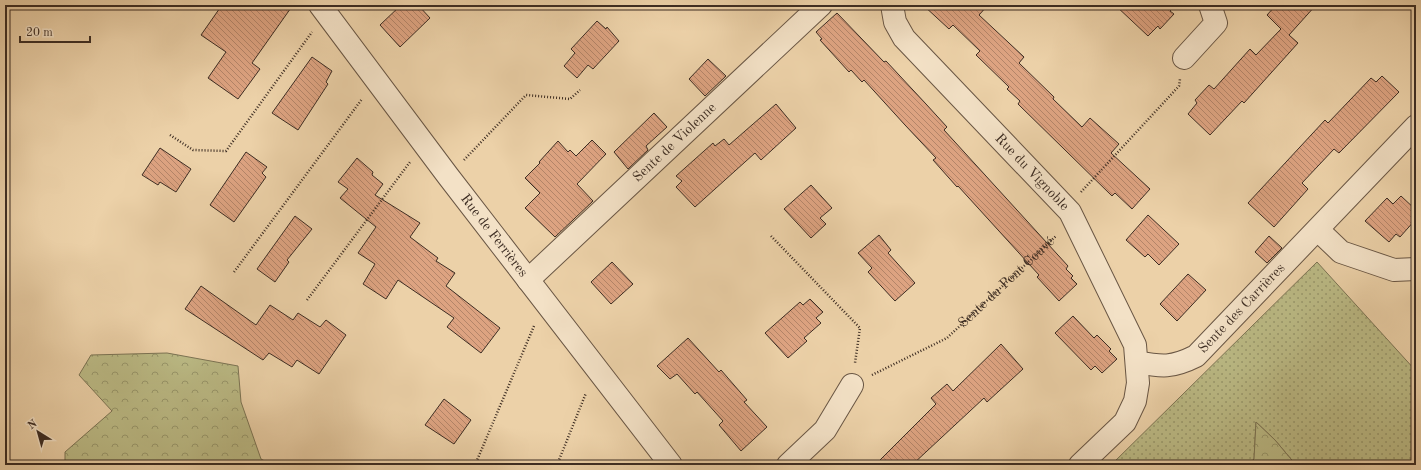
<svg xmlns="http://www.w3.org/2000/svg" width="1421" height="470" font-family="'Old Standard TT',serif">
  <style>
    .grass { fill: url(#grass-dots); stroke: #7c7454 }
    .forest { fill: url(#forest-crowns); stroke: #7c7454 }
    .building { fill: url(#building-back-hatch); stroke: #3d2d23 }
    .lines { fill: none; stroke-linecap: round; stroke-linejoin: round }
    .minor-casing { stroke: #695644; stroke-width: 24 }
    .tertiary-casing { stroke: #695644; stroke-width: 24 }
    .path { stroke: #3d2d23; stroke-width: 2.5; stroke-dasharray: 1 2; stroke-linecap: butt }
    .minor { stroke: #f3e1c6; stroke-width: 22 }
    .tertiary { stroke: #f3e1c6; stroke-width: 22 }
    .labels { text-anchor: middle; dominant-baseline: central; stroke-width: 3.5; stroke-linejoin: round; paint-order: stroke }
    .street-label { font-size: 14px; fill: #3d2d23; stroke: #f3e1c6 }
  </style>
  <defs>
    <pattern id="grass-dots" width="8" height="8" patternUnits="userSpaceOnUse"><rect width="8" height="8" fill="#bbba85"/><path d="M2 2h.1M6 6h.1" fill="none" stroke="#99986c" stroke-width="1.8" stroke-linecap="round"/></pattern>
    <pattern id="forest-crowns" width="20" height="18" patternUnits="userSpaceOnUse"><rect width="20" height="18" fill="#bbba85"/><path d="M2 6a3 3 0 1 1 6 0M12 15a3 3 0 1 1 6 0" fill="none" stroke="#99986c"/></pattern>
    <pattern id="building-back-hatch" width="6" height="6" patternUnits="userSpaceOnUse"><rect width="6" height="6" fill="#dda381"/><path d="M-1 5l2 2M0 0l6 6M5-1l2 2" fill="none" stroke="#b48569"/></pattern>
  </defs>
  <rect width="100%" height="100%" fill="#ecd1a8"/>
  <filter id="stains"><feTurbulence type="fractalNoise" baseFrequency=".005" numOctaves="4"/><feColorMatrix values="0 0 0 0 .2 0 0 0 0 .09 0 0 0 0 .02 0 0 0 .5 -.17"/></filter>
  <radialGradient id="worn" r=".72"><stop offset=".6" stop-color="#630" stop-opacity="0"/><stop offset="1" stop-color="#630" stop-opacity=".3"/></radialGradient>
  <path class="grass" d="M1317,262l99,109v94h-120l-21,-25 -19,-18 -2,38 -7,5h-136z"/>
  <path class="forest" d="M167,353l71,13 3,36 20,57 11,6h-207v-13l47,-41 -33,-36 12,-20z
    M1256,422l19,18 21,25h-49l7,-6z"/>
  <path class="building" d="M222,5h71l-41,58 8,6 -22,30 -30,-21 18,-26 -25,-17z
    M401,5h17l12,13 -30,29 -20,-22z
    M923,5h65l-9,10 45,42 -5,6 35,34 -1,2 29,28 8,-9 29,26 -8,9 39,36 -18,20 -17,-16 -3,3 -94,-92 2,-3 -13,-12 2,-2 -33,-32 4,-4 -27,-26 -4,4z
    M1115,5h61l-6,6 4,3 -14,15 -2,-3 -10,10z
    M1276,5h40l-27,30 9,8 -54,60 -2,-2 -32,34 -22,-21 9,-11 -2,-3 14,-15 5,4 36,-40 6,6 25,-26 -14,-14z
    M837,13l47,49 2,-1 40,43 21,23 -3,3 124,136 -2,3 7,7 -2,2 6,6 -18,17 -22,-24 2,-2 -81,-89 -1,1 -24,-27 3,-2 -31,-33 -41,-45 -2,2 -11,-12 -2,2 -29,-32 2,-1 -6,-7z
    M597,21l9,8 1,-2 12,14 -26,28 -5,-4 -11,13 -13,-12 11,-13 -4,-4z
    M312,57l20,14 -6,11 2,2 -30,46 -26,-17z
    M708,59l18,17 -21,20 -16,-17z
    M1382,76l17,16 -60,61 -5,-4 -32,34 6,6 -34,38 -26,-24 77,-83 3,3 43,-45 5,4z
    M776,104l20,24 -35,32 -6,-7 -60,54 -19,-20 6,-6 -6,-5 37,-33 2,3 9,-7 5,6z
    M654,113l13,14 -21,19 2,4 -20,19 -14,-17z
    M592,140l14,14 -29,30 16,17 -38,36 -30,-29 15,-15 -15,-15 15,-15 -1,-1 19,-21 10,11 2,-2 6,6z
    M160,148l31,21 -15,23 -16,-10 -2,3 -16,-10z
    M246,152l21,15 -5,6 4,4 -32,45 -24,-17z
    M357,158l16,14 -1,3 11,9 -8,11 45,28 -10,14 28,21 -2,3 19,12 -9,13 54,42 -19,25 -34,-26 7,-9 -56,-38 -12,19 -23,-15 12,-20 -17,-11 18,-26 -36,-29 8,-9 -10,-7z
    M811,185l21,23 -12,10 6,6 -15,14 -27,-29z
    M1401,196l15,14v9l-16,18 -4,-3 -7,8 -24,-21 22,-23 6,6z
    M1148,215l31,29 -20,21 -11,-11 -3,3 -19,-17z
    M295,216l17,13 -25,31 2,2 -14,20 -18,-13z
    M879,235l12,15 -3,3 27,30 -20,18 -27,-29 4,-4 -14,-15z
    M1269,236l13,12 -15,15 -12,-11z
    M612,262l21,22 -22,20 -20,-22z
    M1188,274l18,16 -29,31 -17,-17z
    M201,286l55,39 14,-20 23,15 5,-7 22,14 6,-7 20,15 -27,39 -22,-14 -5,7 -23,-14 -6,7 -78,-51z
    M810,299l13,13 -7,6 5,5 -17,15 3,3 -19,17 -23,-25 35,-31 3,3z
    M1073,316l21,22 3,-3 14,14 -2,2 8,8 -15,14 -7,-7 -4,4 -36,-37z
    M688,338l31,34 2,-2 26,30 -3,2 23,25 -26,24 -22,-26 4,-4 -26,-29 -2,2 -18,-20 -7,5 -13,-13z
    M1001,344l22,25 -36,33 -3,-4 -72,67h-37l61,-61 -5,-6 16,-14 6,7z
    M444,399l27,21 -17,24 -29,-19z"/>
  <g class="lines">
    <g class="minor-casing">
      <g id="minor">
        <path id="s2" d="M892,5l3,17 9,16 166,174 65,133 3,38 -3,18 -10,21 -45,43"/>
        <path d="M1184,58l32,-35 -6,-18"/>
        <path d="M1318,230l23,22 53,18 22,-1"/>
        <path id="s3" d="M528,280l293,-275"/>
        <path id="s4" d="M1137,362c25,5 35,6 59,-6l220,-230"/>
        <path d="M788,465l37,-35 27,-45"/>
      </g>
    </g>
    <g class="tertiary-casing">
      <g id="tertiary">
        <path id="s5" d="M320,5l128,171 223,289"/>
      </g>
    </g>
    <g class="path">
      <path d="M170,135l23,15 33,1 86,-119"/>
      <path d="M464,160l62,-65 44,4 10,-9"/>
      <path d="M1081,192l98,-106 1,-7"/>
      <path d="M771,236l89,92 -5,35"/>
      <path d="M234,272l128,-173"/>
      <path d="M307,300l103,-138"/>
      <path id="s1" d="M872,375l75,-37 109,-102"/>
      <path d="M475,465l59,-139"/>
      <path d="M557,465l29,-72"/>
    </g>
    <use href="#minor" class="minor"/>
    <use href="#tertiary" class="tertiary"/>
  </g>
  <g class="labels">
    <g class="street-label">
      <text stroke="none"><textPath href="#s3" startOffset="201">Sente de Violenne</textPath></text>
      <text stroke="none"><textPath href="#s2" startOffset="221">Rue du Vignoble</textPath></text>
      <text stroke="none"><textPath href="#s5" startOffset="289">Rue de Ferrières</textPath></text>
      <text stroke="none"><textPath href="#s1" startOffset="165">Sente du Pont Couvé</textPath></text>
      <text stroke="none"><textPath href="#s4" startOffset="127">Sente des Carrières</textPath></text>
    </g>
  </g>
  <rect width="1421" height="470" fill="none" stroke="#ecd1a8" stroke-width="20"/>
  <rect x="6" y="6" width="1409" height="458" fill="none" stroke="#3d2d23" stroke-width="2"/>
  <rect x="10" y="10" width="1401" height="450" fill="none" stroke="#3d2d23"/>
  <g transform="translate(38 432) rotate(323)" stroke="#f3e1c6" stroke-width="3" paint-order="stroke">
  <path d="M0-3L7 15L0 10L-7 15Z" fill="#3d2d23"/>
  <text y="-6" font-size="11" font-weight="bold" text-anchor="middle" fill="#3d2d23">N</text>
  </g>
  <path d="M20 36v6h70v-6" fill="none" stroke="#3d2d23" stroke-width="2"/>
  <text x="26" y="36" font-size="12" fill="#3d2d23" stroke="#f3e1c6" stroke-width="3" paint-order="stroke">20 m</text>
  <rect width="100%" height="100%" filter="url(#stains)"/>
  <rect width="100%" height="100%" fill="url(#worn)"/>
</svg>
